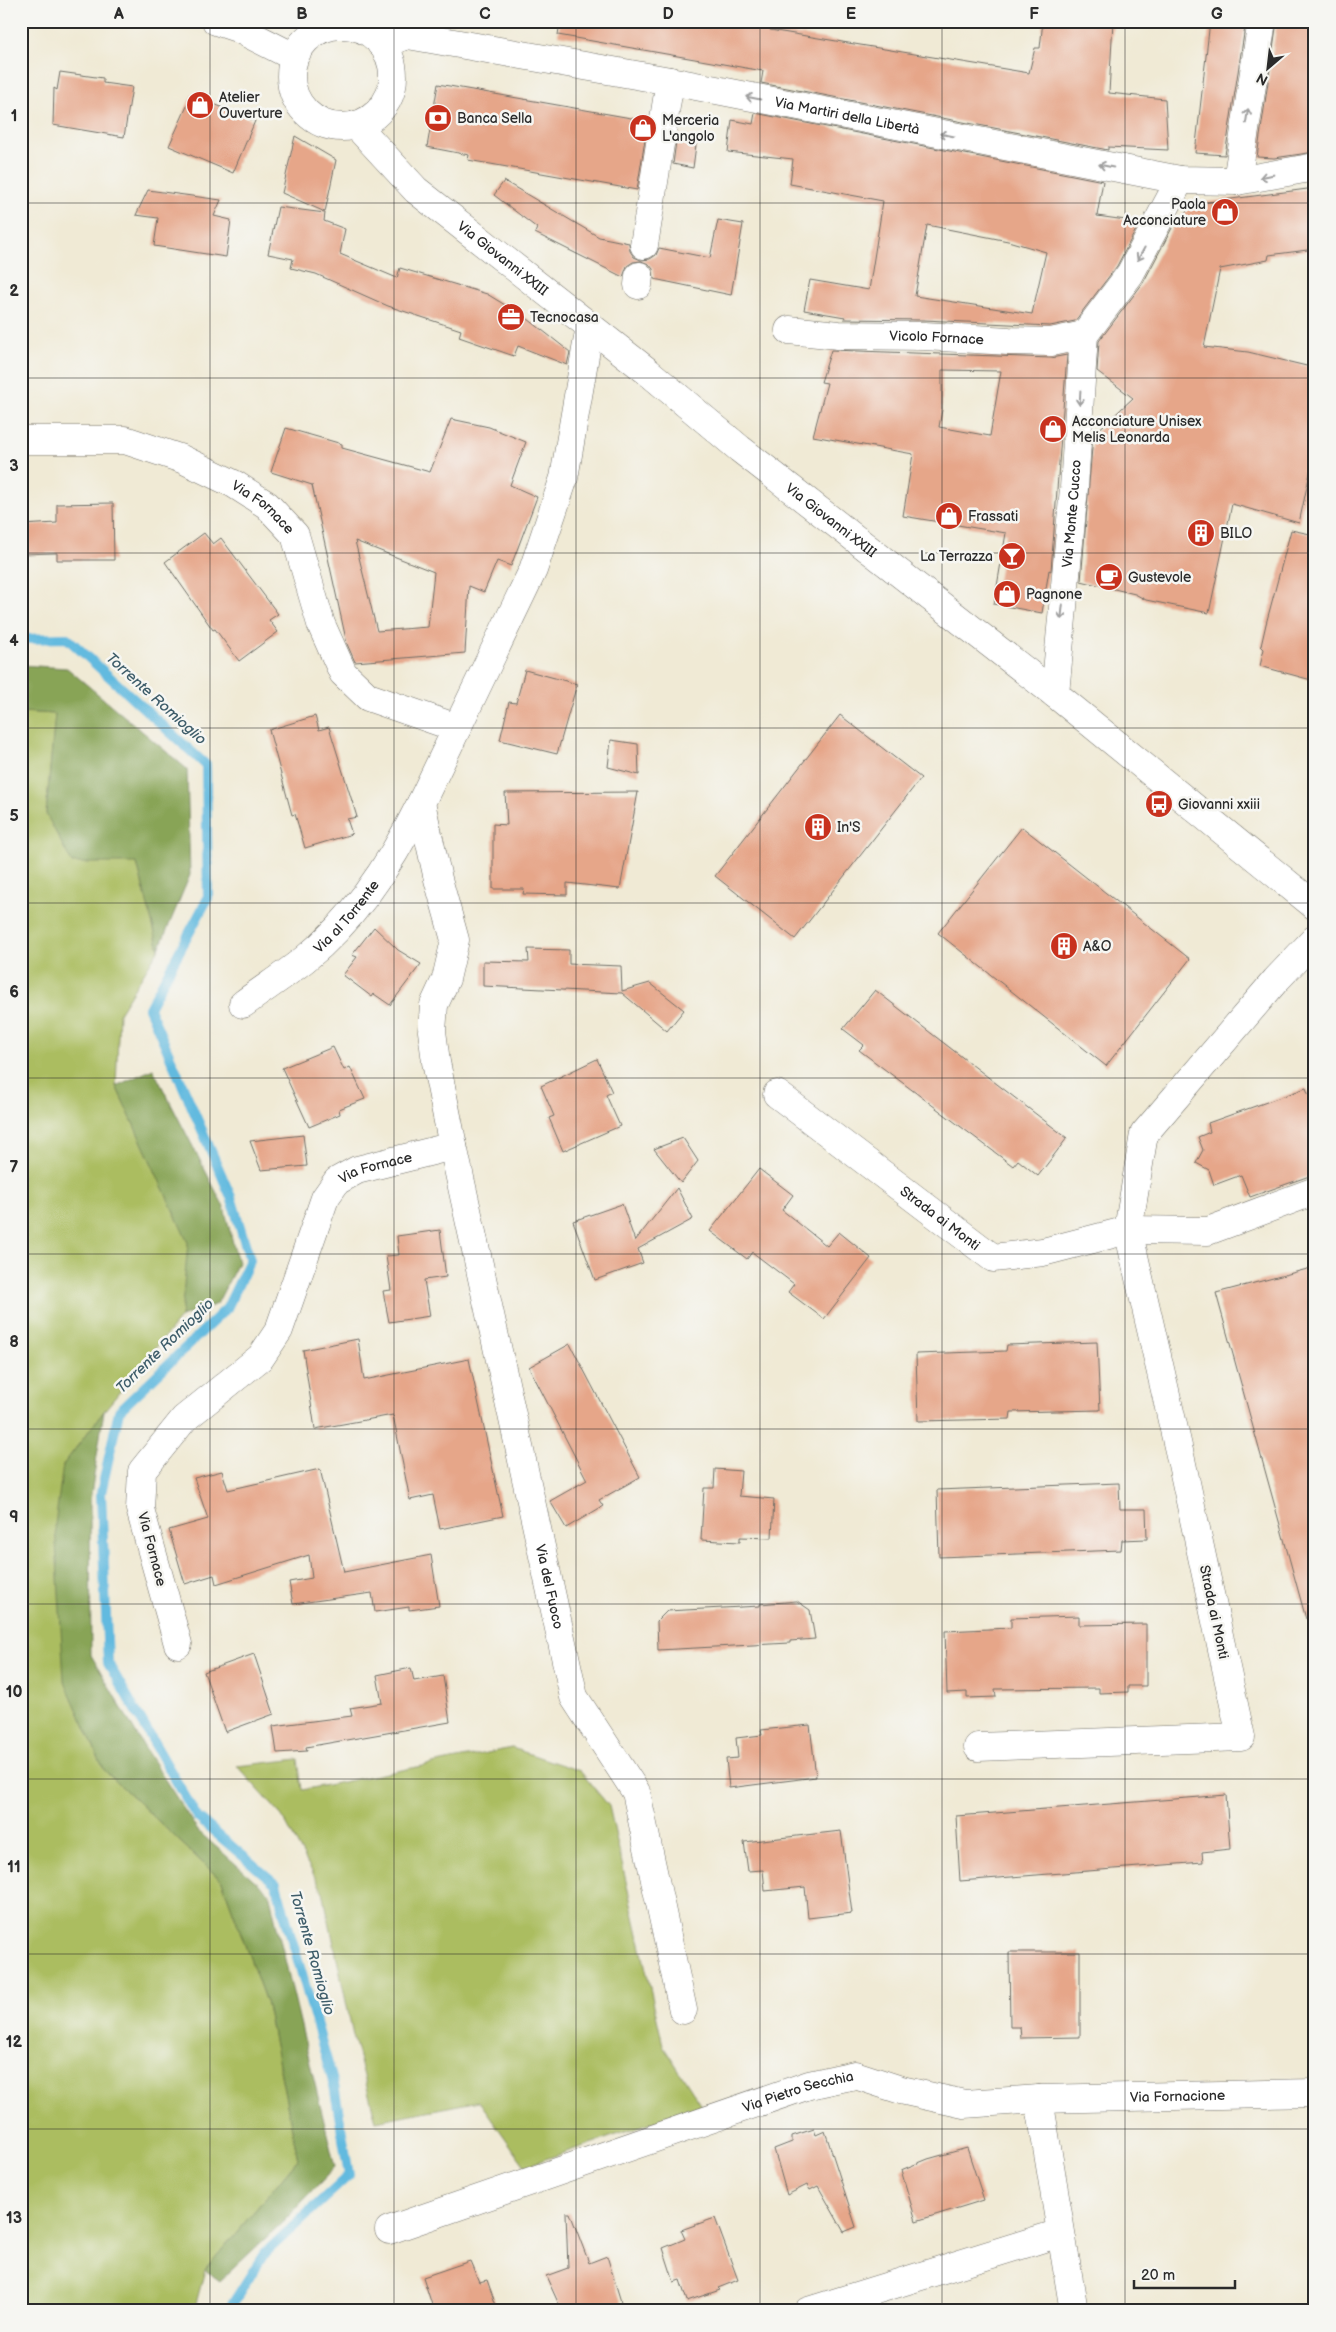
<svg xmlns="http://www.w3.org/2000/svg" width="1336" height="2332" font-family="'Balsamiq Sans',sans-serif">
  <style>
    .green { fill: #abbd61; stroke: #6b7446 }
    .forest { fill: #88a457; stroke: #5a6841 }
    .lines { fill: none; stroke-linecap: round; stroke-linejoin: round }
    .stream { stroke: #62badf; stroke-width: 10 }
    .building { fill: #e6a689; fill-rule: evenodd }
    .pedestrian-casing { stroke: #706e66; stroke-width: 29 }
    .minor-casing { stroke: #706e66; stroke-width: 29 }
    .secondary-casing { stroke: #706e66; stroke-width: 29 }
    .pedestrian { stroke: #fff; stroke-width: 28 }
    .minor { stroke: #fff; stroke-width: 28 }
    .secondary { stroke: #fff; stroke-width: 28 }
    .oneway { stroke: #a0a0a0 }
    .grid { fill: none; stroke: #2b2b2b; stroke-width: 1; stroke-opacity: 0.55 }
    .labels { text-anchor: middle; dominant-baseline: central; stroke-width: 5; stroke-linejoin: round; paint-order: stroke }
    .poi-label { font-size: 14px; fill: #2b2b2b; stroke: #f6f6f2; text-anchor: start }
    .street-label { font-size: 14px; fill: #2b2b2b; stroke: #f6f6f2 }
    .water-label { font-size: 15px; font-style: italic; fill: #3e5d6a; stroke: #f6f6f2 }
    .neatline { fill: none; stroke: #2b2b2b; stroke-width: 2 }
    .grid-label { font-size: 16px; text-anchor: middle; font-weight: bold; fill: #2b2b2b }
  </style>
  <rect width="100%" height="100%" fill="#f6f6f2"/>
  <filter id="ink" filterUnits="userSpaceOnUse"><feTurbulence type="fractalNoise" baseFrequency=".02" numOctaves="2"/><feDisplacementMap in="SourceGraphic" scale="10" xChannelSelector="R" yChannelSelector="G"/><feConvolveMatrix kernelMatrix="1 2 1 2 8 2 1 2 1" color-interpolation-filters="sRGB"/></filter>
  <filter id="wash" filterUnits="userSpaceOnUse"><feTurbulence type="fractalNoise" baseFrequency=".0096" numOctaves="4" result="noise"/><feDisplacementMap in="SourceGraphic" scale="20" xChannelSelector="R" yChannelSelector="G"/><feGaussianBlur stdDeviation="1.12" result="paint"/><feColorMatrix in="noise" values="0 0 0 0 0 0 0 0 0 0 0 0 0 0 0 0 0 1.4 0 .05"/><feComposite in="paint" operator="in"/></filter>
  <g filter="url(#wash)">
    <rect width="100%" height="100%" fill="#f0ead5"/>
    <path class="green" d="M21,712l34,2 -9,100 91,49 22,86 -40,64 -3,73 73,157 -8,74 -77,94 -41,54 41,305 118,111 45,124 31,154 -93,111 -11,41h-173z
      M512,1748l68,23 29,35 54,239 39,61 -177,60 -46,-65 -103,20 -23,-86 -30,-143 -41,-76 -45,-50 61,-7 4,31z"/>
    <path class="forest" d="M21,665l46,3 120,101 3,106 -31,74 -22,-86h-65l-26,-49 9,-100 -34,-2z
      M153,1069l71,138 14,56 -21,41 -36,13 7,-74 -72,-157z
      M104,1411l-14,90 1,154 53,92 54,84 71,62 66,274 -50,53 -65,61 -15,-11 93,-111 -31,-154 -45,-124 -118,-111 -40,-90 -9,-155 8,-60z"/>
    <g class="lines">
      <path class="stream" d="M21,639l46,-1 139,127 2,133 -59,110 82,189 19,63 -23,48 -108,103 -18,82 7,170 89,154 79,67 58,201 15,90 -85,79 -36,57"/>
    </g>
    <g id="blocks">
      <path class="building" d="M560,21h212l-2,9 259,43 6,-25h5l3,-27h70l-4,72 56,6 3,51 -60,-3v3l-347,-67 2,-12 -205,-36z
        M1210,21h36l-21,134 -30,-2z
        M1277,21h38v131l-41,6 -17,-1z
        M60,72l43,6v5l29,4 -8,50 -71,-12 1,-37 3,2z
        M438,84l210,37 -11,69 -169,-30 1,-5 -42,-8z
        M192,95l63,26 -22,52 -64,-27z
        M755,113l348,68 -6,35 43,6 -23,44 -42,55 -25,5 -126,-6 -80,-1 1,-2 -41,-7 6,-30 59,10 14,-89 -93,-17 3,-25 -65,-7 4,-32 21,4zM927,225l81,16 38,11 -14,62 -117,-18z
        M677,134l20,3 -4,31 -20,-4z
        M295,136l41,24 -11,52 -43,-19z
        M504,181l95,56 30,6 1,8 4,6 7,3 9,-1 6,-4 3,-7 51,10 8,-38 25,4 -12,71 -77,-16 -1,-10 -4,-5 -8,-3 -8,1 -6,4 -4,11 -88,-44 2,-5 -43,-33z
        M1315,188v61l-46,6 -1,5 -48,9 -16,78 44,5 67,16v82l-16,73 -67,-19 -23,109 -63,-13 -11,-6 -54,-13 12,-146 40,-37 -36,-27 2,-30 44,-58 29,-55 21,-24z
        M148,190l73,10 -7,16 17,4 -5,37 -72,-11 4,-28 -22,-3z
        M278,207l47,6 -1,8 21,8 -5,25 57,24 3,-10 87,26 41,25 42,33 -3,13 -49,-19 -4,10 -55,-19 2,-7 -73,-24 -72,-32 -25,-6 2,-9 -25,-5z
        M831,350l220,8 16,-3 -16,216 -2,-1 -7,43 -48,-9 12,-71 -103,-17 10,-62 -100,-18 14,-53 -6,-1zM942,370l59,1 -11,65 -51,-9 3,-17z
        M451,419l38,8 37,15 -16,43 27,12 -26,69 -14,-5 -13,31 -15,-6 -4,67 -110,9 -8,-18 -35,-159 -41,-13 15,-44 56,16v4l88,24zM355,541l79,31 -6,55 -51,4z
        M113,503l1,57h-57v-7l-36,1v-29l36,-2v-19z
        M1291,530l24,5v146l-55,-15 4,-17 -3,-3 5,-22z
        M204,533l9,11 8,-6 57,76 -9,6 9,12 -39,29 -24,-32 -2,1 -48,-68z
        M525,670l52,14 -20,70 -57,-14 9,-38 7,1z
        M840,715l81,63 -126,161 -80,-63z
        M315,716l4,14 10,-3 28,90 -10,2 5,15 -47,14 -10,-34 -3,1 -23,-85z
        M611,740l27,4 1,31 -31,-8z
        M638,792l-18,97 -53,-6v12l-44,-1 1,-5h-31v-65l14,1 -2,-32z
        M1022,827l168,132 -84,107 -168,-133z
        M374,927l24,23 23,14 -31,41 -16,-11 -2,3 -29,-22 14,-18 -5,-2z
        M528,949l41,1v14l52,2 1,25 28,-8 34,27 -17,21 -45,-38 -139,-7v-25l46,1z
        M875,990l192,148 -29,38 -20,-16 -5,6 -154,-116 5,-5 -21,-16z
        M333,1047l11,23 6,-3 15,32 -26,10 1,5 -31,13 -27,-59z
        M597,1059l15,33 -6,3 14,31 -57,25 -14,-33 5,-2 -13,-30z
        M1306,1088l3,8 6,-1v79l-65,23 -9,-22 -27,10 -5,-15 -13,-7 7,-13 -5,-13 12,-5 -2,-9z
        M303,1135l4,31 -46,4 -11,-29z
        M683,1138l15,23 -17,22 -27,-34z
        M759,1169l34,26 -11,15 45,36 12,-14 32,26 -47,61 -36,-27 6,-8 -42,-32 -5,7 -37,-28z
        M677,1188l16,31 -55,30 5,14 -48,17 -22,-59 49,-17 13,37z
        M440,1230l6,47 -22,3 6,36 -41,6 -6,-31 8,-1 -5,-34 13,-1 -2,-19z
        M1315,1267v351l-9,1 -90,-326z
        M358,1339l6,41 105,-21 34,157 -63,13 -7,-34 -23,5 -17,-85 -78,14 -12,-79z
        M1097,1342l3,68 -89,2 -1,7 -92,2 -2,-67 90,-3 1,-6z
        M570,1344l70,133 -41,23 4,6 -37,22 -16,-27 37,-21 -58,-113z
        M320,1469l24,103 87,-17 8,51 -30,4v-3l-34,5 -3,-19 -79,11 -4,-22 23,-4 -3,-23 -93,29 -2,-9 -29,9 -16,-54 39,-11 -14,-41 28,-7 6,19z
        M715,1469l26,2 -2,25 35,3 -2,39 -32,-1v5l-39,-2 3,-52h10z
        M1119,1483l1,26h26l1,30 -25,1 -1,10 -182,7 -2,-67z
        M797,1601l13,9 5,29 -25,2v2l-132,7 -1,-29 10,-10 93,-5v-2z
        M1079,1616v9l67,-1v62h-18v6l-29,1v-5l-104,1 1,8 -29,1v-6l-20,1 -2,-62 66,-3v-10z
        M254,1654l20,60 -49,18 -21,-60z
        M411,1668l3,13 29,-5 7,46 -144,25 1,4 -30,2 -4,-27 79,-10 -2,-8 32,-5 -5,-28z
        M810,1725l6,52 -87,11 -3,-29 12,-1 -2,-20 26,-3 -1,-5z
        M1226,1795l4,54 -28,3 1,10 -243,19 -4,-65z
        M841,1831l11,82 -44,5 -3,-31 -40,4 -2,-21 -15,1 -4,-29z
        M1009,1952h71v85l-59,1 -1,-11h-10z
        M814,2129l2,6 9,-4 31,96 -12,5 -26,-46 -8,4 -3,-5 -20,10 -13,-46 18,-7v-6z
        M967,2148l17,52 -68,21 -15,-51 27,-11z
        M566,2213h4l19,50 18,-7 15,49 -17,6h-43l-16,-35 22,-8z
        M715,2218l23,62 -20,8 2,2 -33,11 -7,-21 -6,2 -11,-34 22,-9 -4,-9z
        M470,2261l9,21 8,-2 11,31h-64l-11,-34z"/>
    </g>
  </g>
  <g filter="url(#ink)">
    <use href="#blocks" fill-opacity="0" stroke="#706e66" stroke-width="1"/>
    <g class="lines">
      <g class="pedestrian-casing">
        <path id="pedestrian" d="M644,245l26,-164
          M638,285l1,-9"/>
      </g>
      <g class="minor-casing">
        <g id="minor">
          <path d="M1237,181l25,-160"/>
          <path id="s1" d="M789,330l49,5 86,1 85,5 42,1 33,-7"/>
          <path id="s2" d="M21,440h104l57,19 52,25 33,21 28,30 26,89 22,49 25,24 89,31"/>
          <path id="s3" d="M1055,694l19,-206 10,-153 46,-61 50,-94"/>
          <path id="s4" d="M243,1004c20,-15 42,-29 62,-45 50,-40 88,-99 116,-156"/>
          <path id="s5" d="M777,1094l216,164 50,-6 85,-22 80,1 107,-40"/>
          <path id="s6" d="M453,1146l121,551 62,95 47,218"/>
          <path id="s7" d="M178,1644l-38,-135 2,-38 42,-52 77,-62 18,-27 46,-132 12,-17 20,-11 96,-24 -17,-84 -4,-31 2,-26 12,-26 9,-39 -17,-61 -17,-76 112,-233 31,-92 26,-152"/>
          <path d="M978,1747l263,-10 -59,-273 -54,-234 16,-96 132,-154 39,-41"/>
          <path d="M1039,2099l35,212"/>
          <path id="s8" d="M389,2230l420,-145 46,-10 46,15 63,14 75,-5 276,-6"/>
          <path d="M808,2311l252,-78"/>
        </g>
      </g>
      <g class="secondary-casing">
        <g id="secondary">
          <path d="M216,21l21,7 57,29"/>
          <circle cx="342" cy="76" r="51"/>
          <path id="s9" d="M381,44l27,-9 262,46 510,99 57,1 78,-14"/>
          <path id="s10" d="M356,125l60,65 231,181 93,78 315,245 260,212"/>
        </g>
      </g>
      <use href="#pedestrian" class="pedestrian"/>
      <use href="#minor" class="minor"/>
      <use href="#secondary" class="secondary"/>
    </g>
    <defs><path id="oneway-shaft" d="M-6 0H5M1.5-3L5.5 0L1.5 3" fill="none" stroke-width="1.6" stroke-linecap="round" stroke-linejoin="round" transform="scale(1.25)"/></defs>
    <g class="oneway">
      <use href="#oneway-shaft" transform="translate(753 98) rotate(-169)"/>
      <use href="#oneway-shaft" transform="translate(1247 116) rotate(-81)"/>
      <use href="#oneway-shaft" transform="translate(947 135) rotate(-169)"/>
      <use href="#oneway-shaft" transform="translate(1106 166) rotate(-169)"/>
      <use href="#oneway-shaft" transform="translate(1267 176) rotate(169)"/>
      <use href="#oneway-shaft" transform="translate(1141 254) rotate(119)"/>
      <use href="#oneway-shaft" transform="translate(1080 398) rotate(93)"/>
      <use href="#oneway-shaft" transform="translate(1062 612) rotate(96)"/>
    </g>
  </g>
  <path class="grid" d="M210,21v2290M394,21v2290M576,21v2290M760,21v2290M942,21v2290M1125,21v2290M21,203h1294M21,378h1294M21,553h1294M21,728h1294M21,903h1294M21,1078h1294M21,1254h1294M21,1429h1294M21,1604h1294M21,1779h1294M21,1954h1294M21,2129h1294"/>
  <defs>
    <g id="shop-disc" transform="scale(1.4375)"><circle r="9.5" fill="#c8321e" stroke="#f6f6f2"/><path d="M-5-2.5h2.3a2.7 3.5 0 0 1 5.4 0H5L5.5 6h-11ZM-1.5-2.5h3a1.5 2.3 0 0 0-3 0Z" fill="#fff"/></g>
    <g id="bank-disc" transform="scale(1.4375)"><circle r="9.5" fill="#c8321e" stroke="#f6f6f2"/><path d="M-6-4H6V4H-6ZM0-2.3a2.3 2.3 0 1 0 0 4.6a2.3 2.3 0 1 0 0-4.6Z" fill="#fff"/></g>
    <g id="office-disc" transform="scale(1.4375)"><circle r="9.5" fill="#c8321e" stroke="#f6f6f2"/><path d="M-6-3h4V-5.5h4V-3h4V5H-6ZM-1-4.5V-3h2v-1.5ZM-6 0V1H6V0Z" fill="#fff"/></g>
    <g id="building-disc" transform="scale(1.4375)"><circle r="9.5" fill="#c8321e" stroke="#f6f6f2"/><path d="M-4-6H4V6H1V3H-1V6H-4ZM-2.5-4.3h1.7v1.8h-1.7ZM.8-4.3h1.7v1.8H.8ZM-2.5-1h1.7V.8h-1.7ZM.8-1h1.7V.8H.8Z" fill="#fff"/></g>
    <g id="bar-disc" transform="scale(1.4375)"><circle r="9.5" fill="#c8321e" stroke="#f6f6f2"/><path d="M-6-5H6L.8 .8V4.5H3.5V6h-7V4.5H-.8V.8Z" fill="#fff"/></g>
    <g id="cafe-disc" transform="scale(1.4375)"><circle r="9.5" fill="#c8321e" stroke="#f6f6f2"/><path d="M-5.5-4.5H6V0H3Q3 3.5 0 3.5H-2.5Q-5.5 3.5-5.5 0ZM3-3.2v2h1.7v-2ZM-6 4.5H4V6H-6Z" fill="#fff"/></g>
    <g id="bus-disc" transform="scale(1.4375)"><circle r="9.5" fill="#c8321e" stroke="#f6f6f2"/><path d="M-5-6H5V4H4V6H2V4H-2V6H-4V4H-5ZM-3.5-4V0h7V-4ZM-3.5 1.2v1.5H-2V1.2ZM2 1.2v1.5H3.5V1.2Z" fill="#fff"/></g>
  </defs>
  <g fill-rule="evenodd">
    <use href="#shop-disc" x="200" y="105"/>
    <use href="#bank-disc" x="438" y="118"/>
    <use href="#shop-disc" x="643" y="128"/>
    <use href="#shop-disc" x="1225" y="212"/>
    <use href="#office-disc" x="511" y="317"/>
    <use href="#shop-disc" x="1053" y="429"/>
    <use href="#shop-disc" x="949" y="516"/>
    <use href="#building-disc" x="1201" y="533"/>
    <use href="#bar-disc" x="1012" y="556"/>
    <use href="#cafe-disc" x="1109" y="577"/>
    <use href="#shop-disc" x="1007" y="594"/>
    <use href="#bus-disc" x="1159" y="804"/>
    <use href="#building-disc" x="818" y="827"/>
    <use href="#building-disc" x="1064" y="946"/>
  </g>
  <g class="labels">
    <g class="poi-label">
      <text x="219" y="97">Atelier<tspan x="219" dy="16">Ouverture</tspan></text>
      <text x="457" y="118">Banca Sella</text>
      <text x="662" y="120">Merceria<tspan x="662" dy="16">L'angolo</tspan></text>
      <text x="1206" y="204" text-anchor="end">Paola<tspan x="1206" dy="16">Acconciature</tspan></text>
      <text x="530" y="317">Tecnocasa</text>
      <text x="1072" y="421">Acconciature Unisex<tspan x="1072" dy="16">Melis Leonarda</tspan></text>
      <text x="968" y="516">Frassati</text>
      <text x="1220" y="533">BILO</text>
      <text x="993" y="556" text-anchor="end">La Terrazza</text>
      <text x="1128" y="577">Gustevole</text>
      <text x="1026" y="594">Pagnone</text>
      <text x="1178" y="804">Giovanni xxiii</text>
      <text x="837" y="827">In'S</text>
      <text x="1083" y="946">A&amp;O</text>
    </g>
    <g class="street-label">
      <text stroke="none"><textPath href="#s9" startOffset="475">Via Martiri della Libertà</textPath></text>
      <text stroke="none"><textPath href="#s10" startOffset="199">Via Giovanni XXIII</textPath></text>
      <text stroke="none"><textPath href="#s1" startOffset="148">Vicolo Fornace</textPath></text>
      <text stroke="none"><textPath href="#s2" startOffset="259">Via Fornace</textPath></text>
      <text stroke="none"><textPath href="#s3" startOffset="181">Via Monte Cucco</textPath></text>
      <text stroke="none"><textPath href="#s10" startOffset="619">Via Giovanni XXIII</textPath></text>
      <text stroke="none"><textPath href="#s4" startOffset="136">Via al Torrente</textPath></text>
      <text stroke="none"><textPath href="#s7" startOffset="578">Via Fornace</textPath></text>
      <text stroke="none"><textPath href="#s5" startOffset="205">Strada ai Monti</textPath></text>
      <text transform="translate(152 1549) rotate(75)">Via Fornace</text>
      <text stroke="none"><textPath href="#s6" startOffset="451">Via del Fuoco</textPath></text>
      <text transform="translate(1214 1612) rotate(78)">Strada ai Monti</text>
      <text stroke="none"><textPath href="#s8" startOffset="432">Via Pietro Secchia</textPath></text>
      <text stroke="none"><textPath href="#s8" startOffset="818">Via Fornacione</textPath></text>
    </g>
    <g class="water-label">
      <text transform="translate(156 699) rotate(42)">Torrente Romioglio</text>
      <text transform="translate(165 1346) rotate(-44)">Torrente Romioglio</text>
      <text transform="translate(312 1953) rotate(74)">Torrente Romioglio</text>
    </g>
  </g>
  <rect width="1336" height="2332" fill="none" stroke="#f6f6f2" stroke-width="55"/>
  <g transform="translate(1268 68) rotate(208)" stroke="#f6f6f2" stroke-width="4" paint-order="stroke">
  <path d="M0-4L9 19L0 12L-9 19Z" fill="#2b2b2b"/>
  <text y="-8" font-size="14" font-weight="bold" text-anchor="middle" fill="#2b2b2b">N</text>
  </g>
  <path d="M1134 2280v8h101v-8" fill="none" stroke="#2b2b2b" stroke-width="2.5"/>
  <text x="1141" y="2280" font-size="15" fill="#2b2b2b" stroke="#f6f6f2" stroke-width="4" paint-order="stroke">20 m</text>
  <rect x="28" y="28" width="1280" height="2276" class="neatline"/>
  <g class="grid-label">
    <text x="119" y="19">A</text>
    <text x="302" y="19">B</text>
    <text x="485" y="19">C</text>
    <text x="668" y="19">D</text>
    <text x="851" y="19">E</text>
    <text x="1034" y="19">F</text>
    <text x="1217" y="19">G</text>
    <text x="14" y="121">1</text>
    <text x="14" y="296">2</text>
    <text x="14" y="471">3</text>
    <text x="14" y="646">4</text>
    <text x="14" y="821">5</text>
    <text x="14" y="997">6</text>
    <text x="14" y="1172">7</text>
    <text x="14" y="1347">8</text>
    <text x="14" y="1522">9</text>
    <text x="14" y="1697">10</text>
    <text x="14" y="1872">11</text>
    <text x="14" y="2047">12</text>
    <text x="14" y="2223">13</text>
  </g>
</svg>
